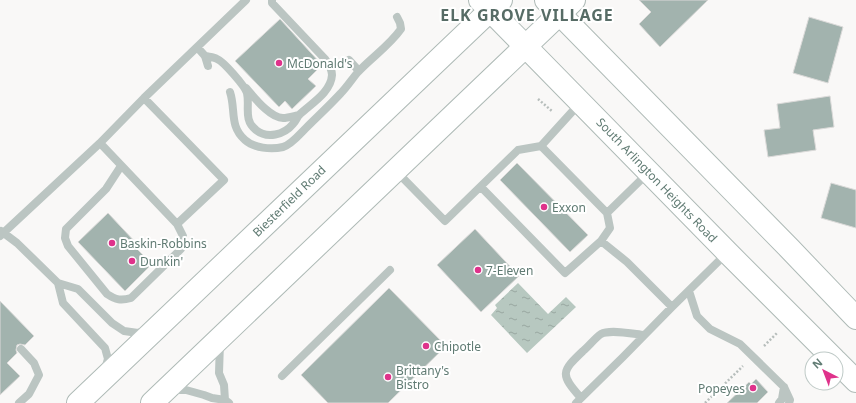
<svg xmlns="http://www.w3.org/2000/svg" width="856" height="403" font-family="'Noto Sans',sans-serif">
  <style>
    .water { fill: url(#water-ripples) }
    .building { fill: #a2b3ae; stroke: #dbdad9 }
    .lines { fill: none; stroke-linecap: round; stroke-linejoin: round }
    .secondary-casing { stroke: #aebab6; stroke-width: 24 }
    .path { stroke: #b7bebc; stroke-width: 2.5; stroke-dasharray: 2 2; stroke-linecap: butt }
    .lane { stroke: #bbc5c2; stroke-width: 8 }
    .secondary { stroke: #fff; stroke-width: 22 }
    .poi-dot { fill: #df328b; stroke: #fff; stroke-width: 1.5 }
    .labels { text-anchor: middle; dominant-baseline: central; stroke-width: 4; stroke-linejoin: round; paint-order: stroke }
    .poi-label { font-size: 12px; fill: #607b73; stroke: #fff; text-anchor: start }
    .street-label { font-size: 12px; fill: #607b73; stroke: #fff }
    .district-label { font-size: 16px; font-weight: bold; letter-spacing: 1px; fill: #576c66; stroke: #fff }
  </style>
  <defs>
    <pattern id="water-ripples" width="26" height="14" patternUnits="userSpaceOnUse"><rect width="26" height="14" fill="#b7c8c0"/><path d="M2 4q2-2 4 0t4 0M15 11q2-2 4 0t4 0" fill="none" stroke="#98a7a0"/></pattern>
  </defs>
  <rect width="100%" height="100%" fill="#f9f8f7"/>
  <path class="water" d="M518,283l30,31 18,-17 10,10 -49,46 -36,-38 6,-7 -2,-3z"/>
  <path class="building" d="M639,0h69l-48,47 -21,-23 12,-12z
    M809,17l34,10 -15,56 -35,-10z
    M280,19l42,46 -14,14 8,7 -24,23 -7,-8 -6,6 -44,-46z
    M830,96l4,31 -21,3 3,20 -48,7 -4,-27 16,-2 -3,-24z
    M517,163l71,72 -18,17 -70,-72z
    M831,183l25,7v38l-35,-10z
    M108,213l29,31 -3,2 18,18 -27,27 -47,-49z
    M475,229l44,47 -38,36 -44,-47z
    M389,288l57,58 -58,57h-60l-27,-28z
    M0,301l34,35 -9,9 -5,-1 -3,1 -1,5 1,3 -10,10 13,13 -20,19z
    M756,379l12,13 -11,11h-30l22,-21 2,2z"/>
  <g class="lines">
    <g class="secondary-casing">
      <path id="secondary" d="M480,0l248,253 106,106
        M546,0l244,249 66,69
        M836,361l20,20
        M78,403l423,-403
        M152,403l422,-403"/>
    </g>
    <path class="path" d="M538,99l15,13
      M764,346l13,-13
      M705,403l38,-37"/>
    <path class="lane" d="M197,47l8,9 3,10
      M205,56c4,1 9,1 12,3 6,2 28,27 30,34 3,13 -4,27 9,37 11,9 28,5 37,-6 3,-3 4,-7 7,-10 12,-11 31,-22 32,-39 0,-6 -4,-12 -7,-16l-53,-56v-3
      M349,60l10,11
      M246,88c8,9 24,30 37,30 5,0 11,-2 16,-3
      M230,92c6,18 -1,34 15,48 9,8 26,10 38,7 8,-2 17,-13 23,-19 12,-12 24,-23 35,-35 6,-6 11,-14 17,-21 14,-15 31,-26 43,-43l-1,-6 -3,-6
      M100,143l77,81 47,-44 -80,-82
      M121,166l-15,23 -40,40 -1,9 3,8 39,48c9,6 14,7 24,4l50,-49 2,-13 -6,-12
      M395,170l50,51 73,-71 23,-4 39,-43
      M481,187l84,86 36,-32 9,-13 -3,-15 -66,-67
      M607,213l41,-40
      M1,231l16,12 41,40 20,6 34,34 12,8 14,2 8,-3
      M0,236l100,-93 44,-45 102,-98
      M601,241l26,21 45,45
      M58,283l5,20 42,45 3,11 -3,10
      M689,291l8,25 13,13 30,15 44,43 6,13 -1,3
      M220,342l-1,31 5,12 1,15 4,3
      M282,376l108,-106
      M171,390h15l18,5 8,3 13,2
      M581,398c-21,-24 -20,-26 2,-47 6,-5 12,-13 18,-17 9,-5 33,0 43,1
      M19,403l10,-9 10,-19 -5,-12 -13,-14
      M576,403l47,-46 49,-50 55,-54
      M779,403l3,-4 2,-12"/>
    <use href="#secondary" class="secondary"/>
  </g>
  <g class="poi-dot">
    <circle cx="279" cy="63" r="4"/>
    <circle cx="544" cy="207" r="4"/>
    <circle cx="112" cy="243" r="4"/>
    <circle cx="132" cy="261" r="4"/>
    <circle cx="478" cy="270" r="4"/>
    <circle cx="426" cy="346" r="4"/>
    <circle cx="388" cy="377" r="4"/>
    <circle cx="753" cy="388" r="4"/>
  </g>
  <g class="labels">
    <g class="poi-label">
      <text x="287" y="63">McDonald's</text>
      <text x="552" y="207">Exxon</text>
      <text x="120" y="243">Baskin-Robbins</text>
      <text x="140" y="261">Dunkin'</text>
      <text x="486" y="270">7-Eleven</text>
      <text x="434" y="346">Chipotle</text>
      <text x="396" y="370">Brittany's<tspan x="396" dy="14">Bistro</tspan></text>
      <text x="745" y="388" text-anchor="end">Popeyes</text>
    </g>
    <g class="street-label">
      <text transform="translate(657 180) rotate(46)">South Arlington Heights Road</text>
      <text transform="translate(289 201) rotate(-44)">Biesterfield Road</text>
    </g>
    <g class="district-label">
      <text x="527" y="15">ELK GROVE VILLAGE</text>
    </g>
  </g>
  <g transform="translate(824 371) rotate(318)"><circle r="19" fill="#ffffff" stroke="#bfcac7"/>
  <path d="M0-3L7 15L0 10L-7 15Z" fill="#df328b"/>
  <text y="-6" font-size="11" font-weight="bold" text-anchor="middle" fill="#607b73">N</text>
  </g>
</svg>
